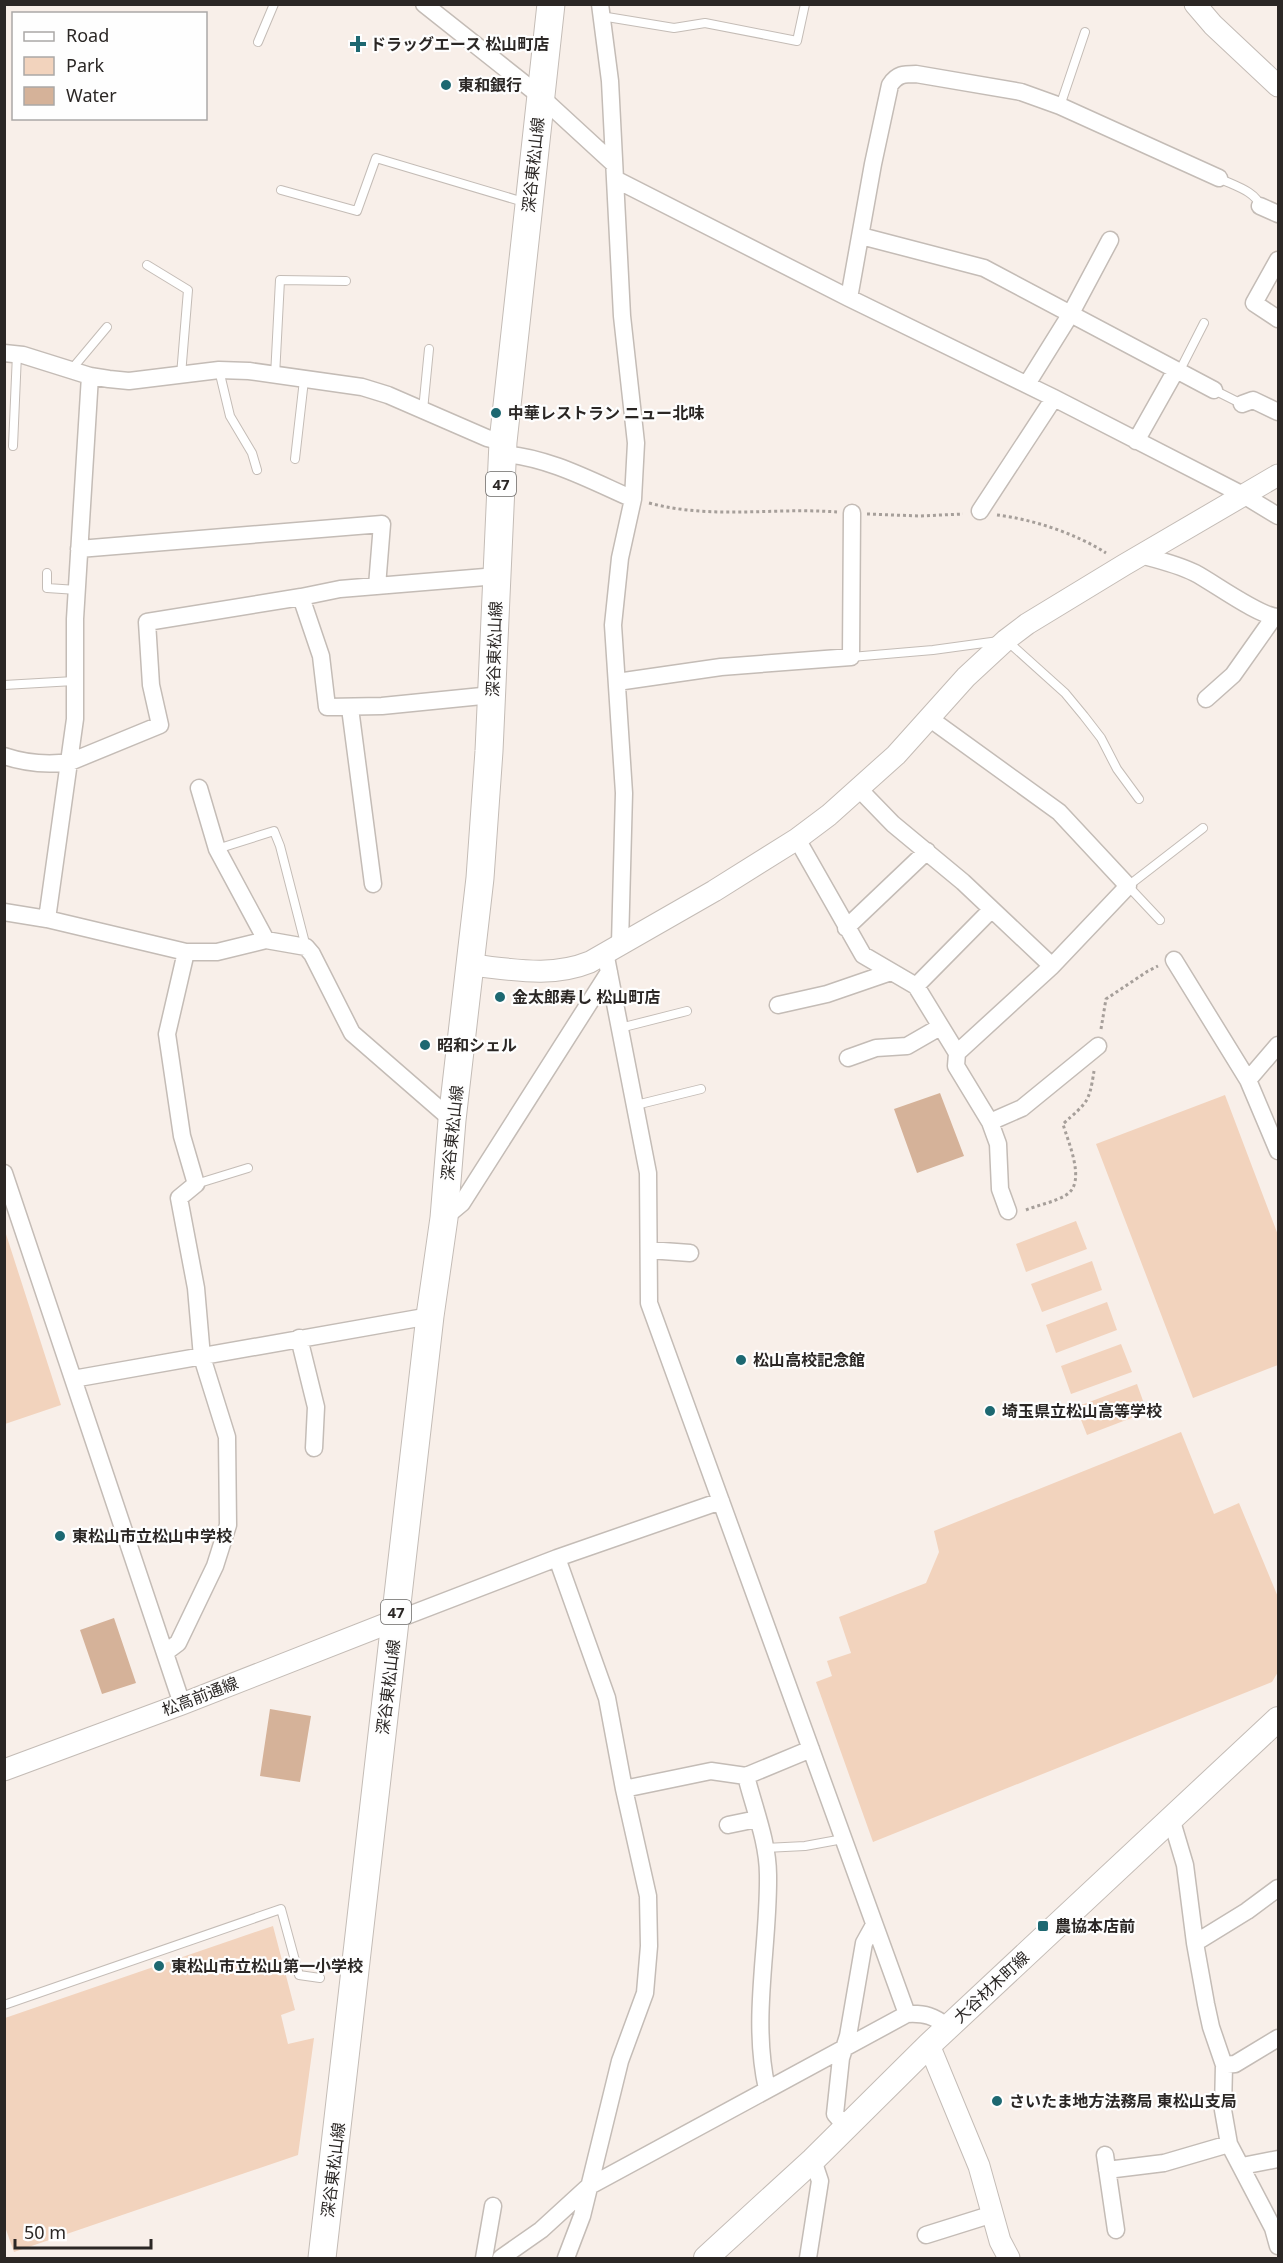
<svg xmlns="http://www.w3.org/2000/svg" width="1283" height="2263" font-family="'Noto Sans','Noto Sans JP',sans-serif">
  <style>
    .green { fill: #f2d3bd }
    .water { fill: #d5b299 }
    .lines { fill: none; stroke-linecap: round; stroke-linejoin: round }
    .service-casing { stroke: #c4bcb6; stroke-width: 10 }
    .minor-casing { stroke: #c4bcb6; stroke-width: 19 }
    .tertiary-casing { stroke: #c4bcb6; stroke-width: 23 }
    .secondary-casing { stroke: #c4bcb6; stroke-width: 26 }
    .primary-casing { stroke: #c4bcb6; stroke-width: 29 }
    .path { stroke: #a69f9a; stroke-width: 3; stroke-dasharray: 3 3; stroke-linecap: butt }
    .service { stroke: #fff; stroke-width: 8 }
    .minor { stroke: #fff; stroke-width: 16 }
    .tertiary { stroke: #fff; stroke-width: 21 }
    .secondary { stroke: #fff; stroke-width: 24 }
    .primary { stroke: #fff; stroke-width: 27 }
    .poi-dot { fill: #1d6871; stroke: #fefefe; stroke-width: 2 }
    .labels { text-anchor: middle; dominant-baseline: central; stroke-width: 4.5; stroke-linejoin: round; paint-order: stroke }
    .shield { fill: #fefefe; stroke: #6a6866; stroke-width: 1.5 }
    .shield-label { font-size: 15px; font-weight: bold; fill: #2b2725 }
    .poi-label { font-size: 16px; font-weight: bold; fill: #2b2725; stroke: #fefefe; text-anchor: start }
    .street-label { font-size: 16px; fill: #2b2725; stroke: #fefefe }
  </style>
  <rect width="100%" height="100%" fill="#f8efe9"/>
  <path class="green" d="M1225,1095l53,140v130l-85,33 -97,-254z
    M1076,1221l11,28 -61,23 -10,-28z
    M5,1231l56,174 -56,19h-1z
    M1092,1261l10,29 -60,22 -11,-28z
    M1107,1302l10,28 -61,23 -10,-28z
    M1121,1344l11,28 -61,22 -10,-28z
    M1137,1384l10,28 -60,23 -11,-28z
    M1181,1432l33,82 25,-11 39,94v75l-6,10 -399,160 -57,-160 16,-6 -5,-15 24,-8 -12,-36 87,-34 13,-31 -5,-21z
    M273,1926l22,84 -14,5 7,29 26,-6 -16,117 -284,97 -10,-28 1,-206z"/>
  <path class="water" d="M940,1093l24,63 -47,17 -23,-64z
    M114,1618l22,65 -34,11 -22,-64z
    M270,1709l41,7 -11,66 -40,-6z"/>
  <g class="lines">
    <g class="service-casing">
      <path id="service" d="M601,16l73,12 31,-5 92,18 8,-37
        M258,42l16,-38
        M1060,106l25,-74
        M1219,178c13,7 37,13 41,28
        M281,190l76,21 19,-53 151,45
        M147,265l41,25 -7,85
        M71,370l36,-43
        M219,370l11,46 22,37 5,17
        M1179,372l25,-49
        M275,376l5,-96 66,1
        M1214,390l28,14
        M423,410l6,-61
        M13,446l4,-92
        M295,459l9,-79
        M47,573v15l30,2
        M851,657l82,-7 73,-10 59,53 19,23 17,22 16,31 22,30
        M4,685l70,-4
        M217,849l57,-18 6,15 26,101
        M1160,920l-32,-34 75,-58
        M620,1028l67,-17
        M636,1105l65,-16
        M196,1184l52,-16
        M765,1848l40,-2 38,-7
        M4,2005l277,-96 18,66 21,3"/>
    </g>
    <g class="minor-casing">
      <path id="minor" d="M424,4l116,92 74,68
        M600,4l10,77 12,235 14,127 -3,56 -13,59 -7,67 11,168 -4,151
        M615,179l234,119 205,100 191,98 33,20
        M1260,206l18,8
        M861,236l123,32 230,122
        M1278,260l-24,43 24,16
        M849,298l24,-134 17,-79c7,-11 14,-11 26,-11l105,18 39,14 159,72
        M4,353l19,2 67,21 19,3 20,2 90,-11 30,1 113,16 26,8 99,43 16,4
        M1027,384l43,-69 40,-75
        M1242,404l11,-4 25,12
        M1136,441l40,-71
        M503,454c45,3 89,27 130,45
        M980,511l74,-113
        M79,549l303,-25 -5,62
        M1140,555c19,5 37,9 55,18 19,10 65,44 83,44
        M301,597l20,59 6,51 55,-1 110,-11
        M617,682l104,-15 130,-10 1,-144
        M1206,699l27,-24 41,-58
        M350,708l23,176
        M4,756c21,7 45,9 66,6l90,-37 -9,-40 -4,-63 154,-25 39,-8 157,-13
        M199,788l18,61 49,91
        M860,790l33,34 70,58 89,84
        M797,839l66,116 53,31 41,67 95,-87 76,-80 -69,-74 -130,-94
        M4,912l43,7 139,33h31l49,-12 40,7 6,7 40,79 100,87
        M47,919l28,-200v-100l15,-243
        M846,928l81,-77
        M605,952l43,221 1,130 258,711
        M1174,960l74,120 30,71
        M916,986l75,-76
        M778,1005l49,-11 64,-22
        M957,1053l-1,13 34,56 8,22 2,45 8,22
        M848,1058l28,-10 31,-2 33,-19
        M1248,1080l30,-35
        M990,1122l32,-14 76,-62
        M4,1173l178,531
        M444,1218l18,-15 147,-231
        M649,1250l41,3
        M299,1338l17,69 -2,41
        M73,1379l357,-63
        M557,1558l50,140 17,91 24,107 1,50 -4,47 -25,68 -38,155 -16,42
        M396,1620l161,-62 164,-57
        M166,1652l12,-9 37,-77 13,-41 -1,-88 -25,-80 -6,-69 -17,-90 17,-14 -14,-48 -15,-102 19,-82
        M746,1776c8,32 22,66 22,99 1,72 -17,143 -1,214
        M624,1789l87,-18 35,5 65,-27
        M1171,1818l14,47 10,78 11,61 5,23 13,38 -1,45 6,34 44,84 5,18
        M728,1825l29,-6
        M1195,1943l52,-32 31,-23
        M1224,2065l11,-1 43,-26
        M847,2128l-12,-14 6,-56 7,-22 16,-93 10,-18
        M1105,2155l11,75
        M1242,2166l36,-7
        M1107,2170l57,-7 65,-19
        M926,2235l67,-21
        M484,2258l9,-52
        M501,2258l40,-28 47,-43 319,-173c18,-1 27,2 41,13
        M808,2258l12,-77 -7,-21"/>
    </g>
    <g class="tertiary-casing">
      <path id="tertiary" d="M1195,4l18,21 65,61
        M470,965c41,4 81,13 120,-3l124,-71 83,-52 32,-24 67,-60 70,-78 40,-37 21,-16 97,-59 154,-90
        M4,1770l178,-66 214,-84
        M929,2045l50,121 21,75 9,17"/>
    </g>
    <g class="secondary-casing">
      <path id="secondary" d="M706,2258l107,-98 116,-115 349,-326"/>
    </g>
    <g class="primary-casing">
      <path id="primary" d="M322,2258l108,-942 14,-98 8,-98 28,-242 9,-127 14,-309 48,-438"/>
    </g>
    <path class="path" d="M649,503c65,17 123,4 188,9
      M867,514l53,2 43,-2
      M997,515c35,4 80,19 109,38
      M1101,1029l5,-30 42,-28 10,-5
      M1026,1210c12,-5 29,-8 40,-15 21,-12 2,-53 -3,-71 24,-22 26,-20 31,-53"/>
    <use href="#service" class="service"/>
    <use href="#minor" class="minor"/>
    <use href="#tertiary" class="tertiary"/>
    <use href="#secondary" class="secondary"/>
    <use href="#primary" class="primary"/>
  </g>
  <g class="poi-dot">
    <path d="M355 35h6v6h6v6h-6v6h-6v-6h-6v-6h6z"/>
    <circle cx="446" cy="85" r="6"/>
    <circle cx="496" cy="413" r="6"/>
    <circle cx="500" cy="997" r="6"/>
    <circle cx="425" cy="1045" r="6"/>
    <circle cx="741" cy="1360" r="6"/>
    <circle cx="990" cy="1411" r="6"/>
    <circle cx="60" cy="1536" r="6"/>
    <rect x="1037" y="1920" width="12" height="12" rx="3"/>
    <circle cx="159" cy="1966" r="6"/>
    <circle cx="997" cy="2101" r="6"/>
  </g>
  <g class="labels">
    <g class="shield">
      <rect x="486" y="472" width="30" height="24" rx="4.5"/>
      <rect x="381" y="1600" width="30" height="24" rx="4.5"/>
    </g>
    <g class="shield-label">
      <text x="501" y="484">47</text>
      <text x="396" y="1612">47</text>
    </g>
    <g class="poi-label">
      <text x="370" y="44">ドラッグエース 松山町店</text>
      <text x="458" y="85">東和銀行</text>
      <text x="508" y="413">中華レストラン ニュー北味</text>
      <text x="512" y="997">金太郎寿し 松山町店</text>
      <text x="437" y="1045">昭和シェル</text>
      <text x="753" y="1360">松山高校記念館</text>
      <text x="1002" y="1411">埼玉県立松山高等学校</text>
      <text x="72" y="1536">東松山市立松山中学校</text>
      <text x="1055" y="1926">農協本店前</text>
      <text x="171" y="1966">東松山市立松山第一小学校</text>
      <text x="1009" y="2101">さいたま地方法務局 東松山支局</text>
    </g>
    <g class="street-label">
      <text transform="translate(533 165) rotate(-84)">深谷東松山線</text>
      <text transform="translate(494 649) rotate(-88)">深谷東松山線</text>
      <text transform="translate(452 1133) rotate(-84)">深谷東松山線</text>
      <text transform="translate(388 1687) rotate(-83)">深谷東松山線</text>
      <text transform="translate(200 1696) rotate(-21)">松高前通線</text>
      <text transform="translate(991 1987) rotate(-43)">大谷材木町線</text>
      <text transform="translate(333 2170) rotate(-83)">深谷東松山線</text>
    </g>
  </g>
  <rect width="1283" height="2263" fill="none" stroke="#2b2725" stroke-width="12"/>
  <rect x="12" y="12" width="195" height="108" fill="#fefefe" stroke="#aaa8a7" stroke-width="1.5"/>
  <rect x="24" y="32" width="30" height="9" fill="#ffffff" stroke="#aaa8a7" stroke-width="1.5"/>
  <text x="66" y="42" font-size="18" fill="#2b2725">Road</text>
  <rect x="24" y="57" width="30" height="18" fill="#f2d3bd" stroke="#aaa8a7" stroke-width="1.5"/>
  <text x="66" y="72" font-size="18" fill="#2b2725">Park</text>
  <rect x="24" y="87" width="30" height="18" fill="#d5b299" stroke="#aaa8a7" stroke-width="1.5"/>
  <text x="66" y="102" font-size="18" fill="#2b2725">Water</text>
  <path d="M15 2239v9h136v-9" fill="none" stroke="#2b2725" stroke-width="3"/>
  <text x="24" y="2239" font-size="18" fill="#2b2725" stroke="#fefefe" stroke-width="4.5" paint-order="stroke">50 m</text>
</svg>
